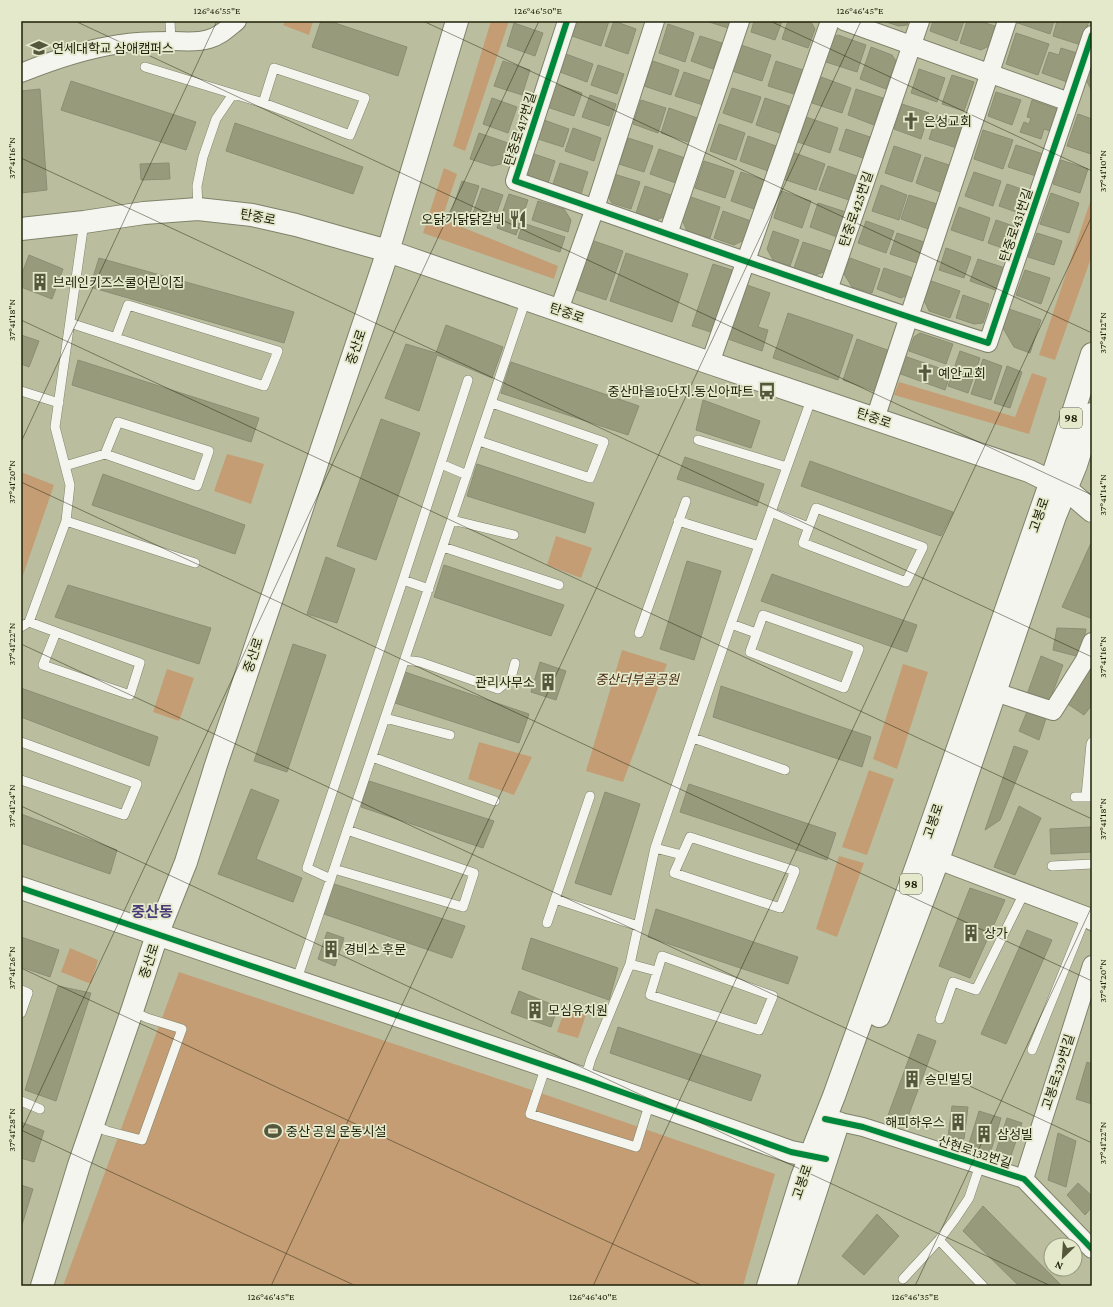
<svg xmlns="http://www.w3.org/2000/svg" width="1113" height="1307" font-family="'Crimson Pro','Noto Sans KR',serif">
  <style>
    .green { fill: #c49d74 }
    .building { fill: #989b7b; stroke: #8b8e75 }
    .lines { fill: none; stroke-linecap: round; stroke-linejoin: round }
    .lane-casing { stroke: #7f8269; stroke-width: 10 }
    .street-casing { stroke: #7f8269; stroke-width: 20 }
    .secondary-casing { stroke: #7f8269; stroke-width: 24 }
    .primary-casing { stroke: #7f8269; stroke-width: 24 }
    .lane { stroke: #f5f5f0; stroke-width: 9 }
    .street { stroke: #f5f5f0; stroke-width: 18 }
    .secondary { stroke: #f5f5f0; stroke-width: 22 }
    .primary { stroke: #f5f5f0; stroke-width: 22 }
    .cycleway-casing { stroke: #e5e9cc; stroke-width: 8 }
    .cycleway { stroke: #00873e; stroke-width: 6 }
    .ticks { fill: none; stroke: #1e2009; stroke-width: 1; stroke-opacity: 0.45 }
    .labels { text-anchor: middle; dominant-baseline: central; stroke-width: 3.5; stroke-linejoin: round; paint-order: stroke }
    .shield { fill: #e5e9cc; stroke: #5a5c44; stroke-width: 1 }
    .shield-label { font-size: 12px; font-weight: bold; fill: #1e2009 }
    .poi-label { font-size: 13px; fill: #1e2009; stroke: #e5e9cc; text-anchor: start }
    .street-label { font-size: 13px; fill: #1e2009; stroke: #e5e9cc }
    .park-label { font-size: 13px; font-style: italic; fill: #4a2a15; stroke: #e5e9cc }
    .quarter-label { font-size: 15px; font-weight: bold; fill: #4a3b78; stroke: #e5e9cc }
    .neatline { fill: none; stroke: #1e2009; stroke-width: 1.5 }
    .ticks-label { font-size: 10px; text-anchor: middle; fill: #1e2009 }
  </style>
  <rect width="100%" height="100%" fill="#babe9e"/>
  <path class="green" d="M286,21h27l-4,14 -26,-10z
    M491,21h18l-44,130 -12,-5z
    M444,168l13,6 -15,45 116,47 -4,13 -131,-46z
    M1092,196v59l-37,105 -16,-5z
    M1032,373l15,5 -18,56 -135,-39 5,-13 116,35z
    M227,454l37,10 -13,40 -37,-13z
    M21,472l33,13 -33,96z
    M556,536l36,12 -11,30 -34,-13z
    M622,650l45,14 -44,118 -37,-11z
    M903,664l25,8 -31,97 -24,-10z
    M167,669l27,9 -15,43 -26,-9z
    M479,742l53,15 -18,38 -46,-16z
    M869,770l25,9 -27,76 -25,-8z
    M839,856l25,7 -27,74 -21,-8z
    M70,948l28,12 -7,24 -30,-12z
    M179,972l347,116 249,86 -32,112h-680z
    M565,1009l21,6 -8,23 -21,-6z"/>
  <path class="building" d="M321,21h8l78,26 -9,29 -86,-29z
    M577,21h32l-8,25 -29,-10z
    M614,21l22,8 -8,25 -23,-8z
    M706,21h25l-3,7z
    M754,21h28l-7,19 -24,-8z
    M788,21l23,1 4,7 -7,19 -26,-9z
    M883,21h25l-1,4 -8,1z
    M933,21h31l-7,20 -27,-10z
    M967,21h12l19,6 -7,18 -10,5 -21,-7z
    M1016,21h38l-4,13 -35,-12z
    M1057,21h32l-8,24 -28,-9z
    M514,23l29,10 -8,23 -28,-10z
    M668,24l26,9 -9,29 -26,-9z
    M1016,33l33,11 -11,31 -32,-11z
    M838,35l28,10 -9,27 -34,-11 8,-23z
    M700,36l22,7 -9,26 -22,-8z
    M741,45l30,10 -9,26 -30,-10z
    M871,47l21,8 4,6 -10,28 -26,-10z
    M1061,48l19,6 -10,29 -28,-10 7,-21 10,3z
    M566,54l27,10 -6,18 -27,-10z
    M503,61l27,9 -8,25 -28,-9z
    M653,61l26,9 -8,25 -27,-9z
    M776,61l27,9 -9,24 -26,-8z
    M1092,62v29l-6,-11z
    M598,65l26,9 -7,20 -26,-9z
    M919,69l26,9 -8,24 -26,-9z
    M684,72l27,9 -8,24 -28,-9z
    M952,75l22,7 -10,29 -22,-7z
    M821,77l30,11 -9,25 -30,-10z
    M71,81l125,41 -10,28 -125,-40z
    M555,84l27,9 -8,23 -27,-9z
    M732,88l29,9 -9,26 -29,-10z
    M40,89l7,101 -26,3v-102z
    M856,89l27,9 -9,27 -26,-10z
    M996,92l25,8 -9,25 -24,-9z
    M590,95l26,9 -7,22 -27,-9z
    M492,98l25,9 -9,26 -25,-9z
    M765,98l24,8 -9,27 -24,-8z
    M641,100l25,8 -8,25 -25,-9z
    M1032,100l25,9 -7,22 -6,-2 -3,10 -21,-7 4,-10 5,2 2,-6 -4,-1z
    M902,104l27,9 -8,26 -27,-10z
    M669,108l31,11 -9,24 -30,-10z
    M1078,114l14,5v31l-1,4 -24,-8z
    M937,115l28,10 -8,23 -28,-9z
    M806,117l32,11 -8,25 -32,-11z
    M544,120l25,9 -6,18 -25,-8z
    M235,123l128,44 -10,27 -127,-43z
    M719,124l26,9 -9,27 -26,-9z
    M573,128l28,10 -7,23 -29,-10z
    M846,129l24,8 -7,21 -24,-8z
    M983,130l30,10 -10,29 -29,-10z
    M479,133l29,10 -7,21 -9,2 -22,-7z
    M748,136l28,10 -8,25 -28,-10z
    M628,138l25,8 -9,26 -25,-8z
    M1016,145l27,9 -7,22 -28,-9z
    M894,146l27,9 -9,27 -27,-9z
    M659,149l26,9 -9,25 -26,-9z
    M792,152l33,12 -9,26 -33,-11z
    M531,153l24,8 -7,22 -19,-7 -3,-8z
    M925,157l27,9 -9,27 -27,-10z
    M1061,160l27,9 -8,24 -27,-9z
    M704,161l30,10 -9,27 -30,-10z
    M169,163l1,16 -29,1 -1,-16z
    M560,163l28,9 -7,22 -28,-10z
    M828,166l29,10 -8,24 -30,-10z
    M741,172l23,8 -10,29 -23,-8z
    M974,172l27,9 -8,25 -28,-10z
    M614,174l26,8 -9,27 -19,-6 -5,-8z
    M462,181l17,5 -11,33 -17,-6z
    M1007,184l23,8 -8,22 -23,-8z
    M881,185l26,10 -8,25 -27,-9z
    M645,186l26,9 -7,22 -8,3 -20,-7z
    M482,188l21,7 -11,31 -21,-7z
    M782,191l29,10 -9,27 -28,-10z
    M1051,193l28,10 -10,30 -29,-9z
    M509,194l19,6 -12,35 -19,-7z
    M909,195l28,9 -9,25 -27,-10z
    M688,196l32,11 -10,31 -23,-7 -6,-14z
    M538,201l26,8 7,11 -3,12 -36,-12z
    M818,203l28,9 -9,25 -27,-10z
    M959,207l31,11 -7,23 -32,-11z
    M723,211l28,10 -7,19 -10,5 -20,-7z
    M996,220l23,8 -8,23 -23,-8z
    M866,221l28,10 -8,22 -28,-10z
    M523,223l42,14 -5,15 -42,-14z
    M773,231l26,9 -9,26 -17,-6 -6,-11z
    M897,233l27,9 -7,21 -27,-9z
    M1037,233l25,8 -8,24 -26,-8z
    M588,239l35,12 -17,49 -35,-12z
    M803,242l31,10 -7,19 -12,4 -21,-7z
    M946,248l25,9 -7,21 -25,-8z
    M626,253l62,21 -16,48 -62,-21z
    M29,255l34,14 -11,30 -31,-12v-11z
    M99,258l195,54 -10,31 -194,-56z
    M850,258l30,11 -8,24 -20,-6 -8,-13z
    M978,259l27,9 -7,23 -28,-10z
    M713,264l22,7 -21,62 -22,-7z
    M884,268l29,10 -6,17 -6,3 -24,-9z
    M1025,270l25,8 -9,26 -25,-9z
    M931,281l29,10 -10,27 -21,-7 -5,-11z
    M747,285l23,8 -12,34 10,3 -6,21 -34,-12z
    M963,295l26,9 -6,19 -9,1 -18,-6z
    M1009,309l32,11 -11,33 -16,-6 -11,-19z
    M788,313l65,22 -15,45 -65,-22z
    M446,325l57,22 -11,31 -55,-23 -18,56 -34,-13 21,-54 30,9z
    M920,333l33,11 -7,20 -37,-13 5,-14z
    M21,335l18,6 -10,26 -8,-3z
    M857,339l33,12 -14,41 -33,-12z
    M960,351l20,7 -12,35 -20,-7z
    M904,356l47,16 -6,18 -47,-17z
    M983,359l19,7 -11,34 -20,-6z
    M78,360l181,58 -8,24 -179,-57z
    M511,362l128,44 -11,29 -127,-42z
    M1007,366l15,6 -12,36 -16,-5z
    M703,400l57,21 -9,27 -55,-18z
    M381,419l39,14 -44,127 -39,-14z
    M685,457l79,27 -7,22 -80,-27z
    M810,461l143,51 -12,24 -140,-50z
    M477,464l117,39 -9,30 -118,-37z
    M103,474l142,51 -10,29 -143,-49z
    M1091,543l1,1v69l-2,5 -28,-11z
    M326,557l29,12 -18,54 -30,-9z
    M687,561l34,10 -27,89 -34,-11z
    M444,565l120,40 -13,31 -117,-39z
    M772,574l145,51 -10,27 -146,-51z
    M68,585l143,43 -12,36 -144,-47z
    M1057,628l29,1 -6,28 -27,-7z
    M293,644l33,11 -39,117 -33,-11z
    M1041,656l22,9 -15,40 -22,-8z
    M540,662l26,9 -10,29 -25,-8z
    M1088,669l4,3v33l-8,10 -19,-13z
    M405,672l124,42 -10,29 -124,-40z
    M721,686l150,51 -9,30 -149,-50z
    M21,688l137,49 -9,29 -128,-49z
    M1028,709l19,6 -8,25 -20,-9z
    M1014,746l14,5 -28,69 -15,10z
    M369,781l125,40 -11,27 -122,-41z
    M689,784l147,49 -9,27 -147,-48z
    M251,789l28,11 -23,59 46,19 -9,24 -75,-28z
    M605,792l35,12 -29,91 -36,-12z
    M1019,806l22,12 -26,57 -21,-8z
    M21,814l96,36 -7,24 -89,-31z
    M1092,827v25l-41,2 -1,-25z
    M334,884l131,42 -13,32 -128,-44z
    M970,888l35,12 -35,78 -31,-12z
    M656,909l142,48 -10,27 -140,-47z
    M1027,930l25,10 -46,104 -25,-10z
    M327,932l17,6 -9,28 -17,-7z
    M21,937l38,13 -9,27 -29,-10z
    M531,938l87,30 -9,32 -87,-31z
    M58,986l33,7 -35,108 -31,-11z
    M519,991l39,16 -7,20 -40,-14z
    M618,1027l143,48 -10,26 -141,-48z
    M918,1034l18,7 -31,84 -18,-7z
    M1087,1062l5,2v40l-16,-5z
    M952,1106l16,1 -4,32 -16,-2z
    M979,1111l22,7 -12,39 -22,-7z
    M1007,1118l15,5 -12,36 -15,-5z
    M21,1122l23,9 -10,31 -13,-4z
    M1058,1133l18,8 -10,46 -18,-7z
    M1078,1183l14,13v11l-7,8 -18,-20z
    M21,1185l12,4 -12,39z
    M983,1206l79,80h-43l-56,-55z
    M877,1214l22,22 -35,39 -22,-19z"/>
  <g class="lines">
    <g class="lane-casing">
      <path id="lane" d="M170,21l1,20
        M145,67l118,36 87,32 15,-37 -91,-30 -11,35
        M198,209l-1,-23 6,-29 13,-38 17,-25
        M70,323l194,63 14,-35 -150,-46 -12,32
        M21,391l38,12
        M698,440l89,27
        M479,441l111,37 14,-36 -112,-39
        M441,464l26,11
        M65,466l40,-12 92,32 12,-35 -91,-29 -13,32
        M816,508l107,39 -17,35 -103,-39z
        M771,512l37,15
        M452,520l62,15
        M66,521l129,42
        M678,521l81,25
        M443,547l116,38
        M403,580l26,9
        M763,615l96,34 -15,39 -94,-36z
        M29,622l111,41 -10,32 -87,-30 13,-33
        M731,624l25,9
        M21,627l8,-5 37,-101 4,-36 -15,-58 29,-205
        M639,633l47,-132
        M405,660l15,2 78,27 13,-11 4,-15
        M385,718l65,17
        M693,738l92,32
        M21,742l116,42 -13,31 -103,-35
        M372,757l123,44
        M1086,796l5,-52 1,-2
        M1075,797h16
        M690,837l105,34 -15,37 -106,-35z
        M655,848l27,7
        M1052,866l40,-2
        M334,869l129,38 11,-34 -127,-43
        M331,879l-24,-11 96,-288 65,-200
        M555,899l83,27
        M547,923l43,-127
        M662,956l111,40 -14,34 -109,-35z
        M630,964l26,7
        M296,982l230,-683
        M21,990l7,3 -7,20
        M940,1019l13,-37 23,8 48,-97
        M1032,1050l54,-134
        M546,1066l-16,48 106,33 14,-45
        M585,1079l6,-20 39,-95 25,-116 76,-224 81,-227
        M21,1101l19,8
        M93,1125l14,6 35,9 40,-111 -35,-11 -15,-7
        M939,1240l44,46
        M903,1279l36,-39 16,-21 14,-21 11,-33"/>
    </g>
    <g class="street-casing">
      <path id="street" d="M567,21l-52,160c157,54 314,111 473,162l104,-308
        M844,21l225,81
        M21,73c32,-13 65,-24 99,-29 17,-3 36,-3 52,-3 12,0 25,2 37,-2 11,-3 19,-11 28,-18
        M668,234l72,-213
        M828,290l92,-269
        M559,310l36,-102 60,-187
        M710,363l120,-342
        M875,419l132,-398
        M995,692l58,19 32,-51 7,-18
        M938,860l148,56 6,5
        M826,1119l37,8 161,52 68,70
        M1024,1179l68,-214"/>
    </g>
    <g class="secondary-casing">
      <path id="secondary" d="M21,229l63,-7 60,-9 54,-4 54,6 44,10 92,26 322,112 319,108 37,18 26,22
        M21,888l564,191 206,73 35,7
        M42,1286l37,-121 53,-154 25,-76 29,-73 30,-97 172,-514 69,-230"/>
    </g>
    <g class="primary-casing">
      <path id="primary" d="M879,1016l59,-156 117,-344 21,-51 16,-51
        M768,1286l34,-109 32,-81 87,-242 130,-373 41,-127
        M785,1286l53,-163"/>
    </g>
    <use href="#lane" class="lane"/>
    <use href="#street" class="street"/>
    <use href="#secondary" class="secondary"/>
    <use href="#primary" class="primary"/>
    <g class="cycleway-casing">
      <path id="cycleway" d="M567,21l-52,160c157,54 314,111 473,162l104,-308
        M21,888l564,191 206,73 35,7
        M825,1119l38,8 161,52 68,70"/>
    </g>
    <use href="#cycleway" class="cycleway"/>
  </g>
  <path class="ticks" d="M75,21l1017,474M423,21l669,312M770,21l322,150M21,158l1071,499M21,320l1071,499M21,442l196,-421M21,482l1071,499M21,644l1071,499M21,806l1030,480M21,968l682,318M21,1130l335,156M21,1132l518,-1111M271,1286l590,-1265M593,1286l499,-1070M915,1286l177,-380"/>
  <defs>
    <g id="university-bare" transform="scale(1.38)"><path d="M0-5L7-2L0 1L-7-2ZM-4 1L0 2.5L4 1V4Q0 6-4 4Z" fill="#55573d" stroke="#e5e9cc" stroke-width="2.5" paint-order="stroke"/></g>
    <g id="church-bare" transform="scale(1.38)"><path d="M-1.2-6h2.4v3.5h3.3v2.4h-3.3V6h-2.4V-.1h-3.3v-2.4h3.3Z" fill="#55573d" stroke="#e5e9cc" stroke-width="2.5" paint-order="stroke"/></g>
    <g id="restaurant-bare" transform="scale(1.38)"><path d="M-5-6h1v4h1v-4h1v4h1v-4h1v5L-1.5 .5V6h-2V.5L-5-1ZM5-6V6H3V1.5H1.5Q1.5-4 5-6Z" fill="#55573d" stroke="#e5e9cc" stroke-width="2.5" paint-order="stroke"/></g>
    <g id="building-bare" transform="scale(1.38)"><path d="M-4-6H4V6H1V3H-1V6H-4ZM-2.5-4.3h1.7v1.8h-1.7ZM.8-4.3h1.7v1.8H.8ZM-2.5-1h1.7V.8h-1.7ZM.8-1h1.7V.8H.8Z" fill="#55573d" stroke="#e5e9cc" stroke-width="2.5" paint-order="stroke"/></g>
    <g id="bus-bare" transform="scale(1.38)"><path d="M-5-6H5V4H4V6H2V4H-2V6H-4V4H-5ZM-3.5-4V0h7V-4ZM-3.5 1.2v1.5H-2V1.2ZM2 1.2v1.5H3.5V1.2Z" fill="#55573d" stroke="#e5e9cc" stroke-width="2.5" paint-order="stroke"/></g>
    <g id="stadium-bare" transform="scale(1.38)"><path d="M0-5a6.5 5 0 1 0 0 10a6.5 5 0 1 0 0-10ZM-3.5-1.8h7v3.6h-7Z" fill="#55573d" stroke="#e5e9cc" stroke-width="2.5" paint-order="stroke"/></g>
  </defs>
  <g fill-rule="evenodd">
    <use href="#university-bare" x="39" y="48"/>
    <use href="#church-bare" x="911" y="121"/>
    <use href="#restaurant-bare" x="518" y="219"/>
    <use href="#building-bare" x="40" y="282"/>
    <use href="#church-bare" x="925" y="373"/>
    <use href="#bus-bare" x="767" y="391"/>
    <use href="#building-bare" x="548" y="682"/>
    <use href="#building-bare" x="971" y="933"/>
    <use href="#building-bare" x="331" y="949"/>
    <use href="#building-bare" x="535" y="1010"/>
    <use href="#building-bare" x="912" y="1079"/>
    <use href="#building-bare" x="958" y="1122"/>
    <use href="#stadium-bare" x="273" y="1131"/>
    <use href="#building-bare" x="984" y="1134"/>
  </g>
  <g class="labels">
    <g class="shield">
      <rect x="1060" y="408" width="22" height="20" rx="3"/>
      <rect x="900" y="874" width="22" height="20" rx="3"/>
    </g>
    <g class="shield-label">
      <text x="1071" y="418">98</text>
      <text x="911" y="884">98</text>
    </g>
    <g class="poi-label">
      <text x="52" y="48">연세대학교 삼애캠퍼스</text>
      <text x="924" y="121">은성교회</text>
      <text x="505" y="219" text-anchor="end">오닭가닭닭갈비</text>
      <text x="53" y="282">브레인키즈스쿨어린이집</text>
      <text x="938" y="373">예안교회</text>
      <text x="754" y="391" text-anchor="end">중산마을10단지.동신아파트</text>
      <text x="535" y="682" text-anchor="end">관리사무소</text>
      <text x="984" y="933">상가</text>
      <text x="344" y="949">경비소 후문</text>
      <text x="548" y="1010">모심유치원</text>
      <text x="925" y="1079">승민빌딩</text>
      <text x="945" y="1122" text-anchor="end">해피하우스</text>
      <text x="286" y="1131">중산 공원 운동시설</text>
      <text x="997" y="1134">삼성빌</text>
    </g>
    <g class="street-label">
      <text transform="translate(520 129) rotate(-72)">탄중로417번길</text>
      <text transform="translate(856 209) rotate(-71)">탄중로425번길</text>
      <text transform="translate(258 217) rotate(11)">탄중로</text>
      <text transform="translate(1016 225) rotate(-71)">탄중로431번길</text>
      <text transform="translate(567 313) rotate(19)">탄중로</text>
      <text transform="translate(356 347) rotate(-71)">중산로</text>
      <text transform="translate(874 418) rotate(19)">탄중로</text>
      <text transform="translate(1039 515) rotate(-71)">고봉로</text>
      <text transform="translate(253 655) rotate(-72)">중산로</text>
      <text transform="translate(933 821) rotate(-71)">고봉로</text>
      <text transform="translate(149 961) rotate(-72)">중산로</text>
      <text transform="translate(1058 1072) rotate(-72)">고봉로329번길</text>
      <text transform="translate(975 1152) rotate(18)">산현로132번길</text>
      <text transform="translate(802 1182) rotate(-71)">고봉로</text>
    </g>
    <g class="park-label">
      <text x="637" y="679">중산더부골공원</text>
    </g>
    <g class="quarter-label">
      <text x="152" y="912">중산동</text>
    </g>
  </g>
  <rect width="1113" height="1307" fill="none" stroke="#e5e9cc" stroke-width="44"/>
  <g transform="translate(1063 1257) rotate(205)"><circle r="19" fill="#e5e9cc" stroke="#95997e"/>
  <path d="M0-3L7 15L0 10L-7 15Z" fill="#55573d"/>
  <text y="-6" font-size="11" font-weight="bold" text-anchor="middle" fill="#1e2009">N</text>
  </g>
  <rect x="22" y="22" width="1069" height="1263" class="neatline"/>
  <g class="ticks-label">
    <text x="217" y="14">126°46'55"E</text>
    <text x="538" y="14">126°46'50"E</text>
    <text x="860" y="14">126°46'45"E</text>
    <text transform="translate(11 158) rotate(-90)" y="4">37°41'16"N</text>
    <text transform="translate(1102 171) rotate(-90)" y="4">37°41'10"N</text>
    <text transform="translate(11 320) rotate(-90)" y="4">37°41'18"N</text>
    <text transform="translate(1102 333) rotate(-90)" y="4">37°41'12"N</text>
    <text transform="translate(11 482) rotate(-90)" y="4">37°41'20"N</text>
    <text transform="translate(1102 495) rotate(-90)" y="4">37°41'14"N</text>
    <text transform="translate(11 644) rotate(-90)" y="4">37°41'22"N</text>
    <text transform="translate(1102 657) rotate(-90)" y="4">37°41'16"N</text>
    <text transform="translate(11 806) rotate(-90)" y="4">37°41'24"N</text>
    <text transform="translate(1102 819) rotate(-90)" y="4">37°41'18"N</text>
    <text transform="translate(11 968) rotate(-90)" y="4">37°41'26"N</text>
    <text transform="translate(1102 981) rotate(-90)" y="4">37°41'20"N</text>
    <text transform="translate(11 1130) rotate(-90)" y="4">37°41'28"N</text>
    <text transform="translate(1102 1143) rotate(-90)" y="4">37°41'22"N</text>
    <text x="271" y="1300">126°46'45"E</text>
    <text x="593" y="1300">126°46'40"E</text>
    <text x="915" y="1300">126°46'35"E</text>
  </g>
</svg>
